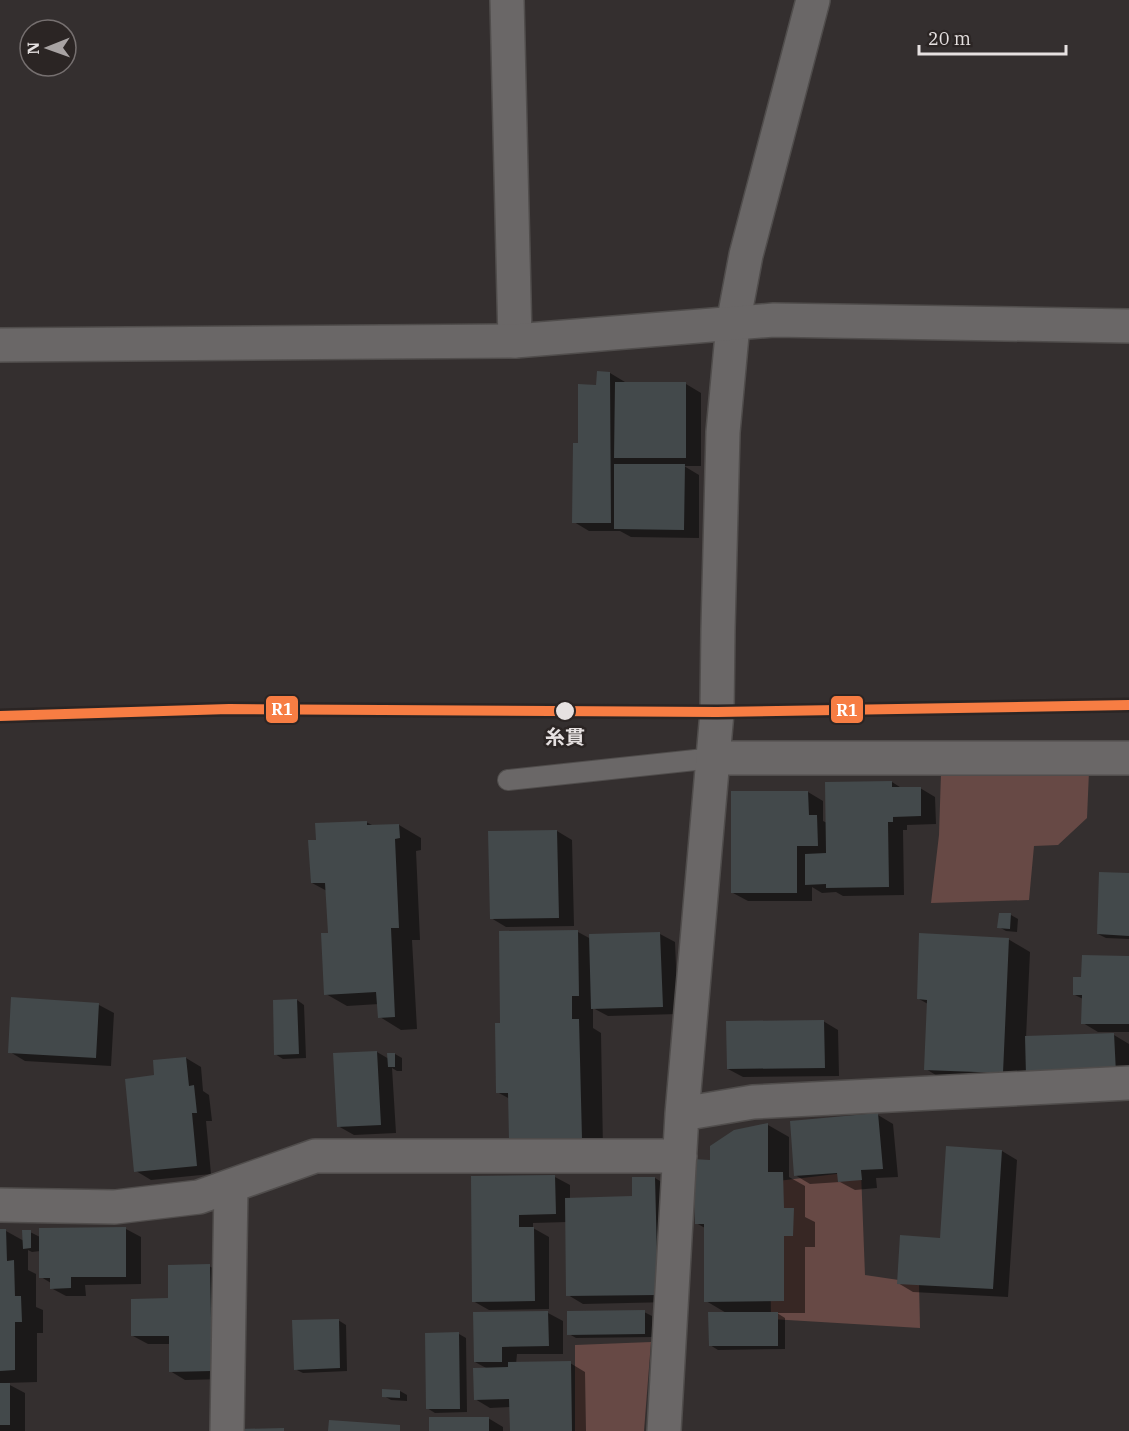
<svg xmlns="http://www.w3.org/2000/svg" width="1129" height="1431" font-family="'IBM Plex Serif','Noto Sans JP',serif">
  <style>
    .grass { fill: #674945 }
    .shadow { fill: #0007 }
    .building { fill: #43494b }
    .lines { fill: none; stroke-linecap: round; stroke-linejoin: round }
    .service-casing { stroke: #504d4c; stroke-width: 22 }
    .minor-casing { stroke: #504d4c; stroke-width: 36 }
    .tertiary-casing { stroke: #504d4c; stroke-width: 36 }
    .service { stroke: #6a6767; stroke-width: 20 }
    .minor { stroke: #6a6767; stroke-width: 33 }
    .tertiary { stroke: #6a6767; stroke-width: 33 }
    .rail-1-casing { stroke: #2b2524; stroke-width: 15 }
    .rail-1 { stroke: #f77d43; stroke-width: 10 }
    .stop-dot { fill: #e6e1e1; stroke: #2b2524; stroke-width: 2 }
    .labels { text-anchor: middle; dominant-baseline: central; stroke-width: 5; stroke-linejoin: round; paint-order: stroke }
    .stop-label { font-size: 20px; font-weight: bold; fill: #e6e1e1; stroke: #2b2524 }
    .line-badge { stroke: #2b2524; stroke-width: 2 }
    .badge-label { font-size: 16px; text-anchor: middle; font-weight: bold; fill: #fff }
  </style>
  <rect width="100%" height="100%" fill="#342f2f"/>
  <path class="grass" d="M1089,771l-2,47 -29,27 -24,1 -5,54 -98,3 8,-68 2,-62z
    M861,1171l4,104 54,8 1,45 -149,-9 -2,-137z
    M651,1342l-7,89h-69v-86z"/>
  <path class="shadow" d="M598,373h12l15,9v1l61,1 15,9v73h-17l15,9v63l-68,-1 -11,-6h-31l-15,-9 6,-78 17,-58z
    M892,782l11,7 17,-1 15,9 1,27 -29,1v5h-4l1,65 -61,1 -7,-4 -14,1 -10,-6v14h-64l-15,-8 75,-101 15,9v20l4,2z
    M366,822l8,4 25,-1 22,13v12l-5,1 4,89h-8l5,89 -16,1 -21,-13 -1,-13 -32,2 -21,-12 3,-59 -2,-44 -15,-8 6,-41z
    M557,831l15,9 2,86 -68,1 -15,-9z
    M1129,875v64l-23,-1 -8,-4z
    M1011,915l7,4 -1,13 -11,-1 -7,-4z
    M578,932l13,7 69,-5 15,8 3,72 -70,2 -15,-8v20l8,5 2,117 -71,2 -22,-53 -13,-7 5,-68z
    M1008,939l22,13 -4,86 88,-3 15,9v37l-182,1 -21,-13 2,-65 -9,-5z
    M1129,957v75h-31l-15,-9v-24l-8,-4 8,-16z
    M13,999l86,6 15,8 -3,53 -86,-5 -15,-9z
    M297,1000l7,5 2,53 -23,1 -8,-5z
    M823,1021l15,9 1,46 -96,1 -15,-8z
    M377,1052l12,7 6,-5 7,4v13h-5l-5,-3 4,65 -42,2 -16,-9z
    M186,1058l15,9 2,24 6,4 3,26h-6l5,53 -60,6 -15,-9 19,-94z
    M878,1115l15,9 5,53 -22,1 1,10 -22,2 -15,-8 -30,2 -15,-9z
    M768,1125l21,12v40l16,9v31l10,5v25h-10v66h-28l8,5v31l-67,1 -8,-5 18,-31 -22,-13 -1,-73 -9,-5 15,-62z
    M1002,1151l15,9 -9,137 -95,-5 -15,-9 43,-44z
    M472,1177h83l15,8v14l64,-1 -1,-19 22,-1 15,9 2,115 -89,2 -15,-9 -1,-73 -34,1v5l16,9v72l-60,1 -16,-9z
    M126,1229l15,8v47l-56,1 1,11h-20l-15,-8v-5l-10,-6 -1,-26 -8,1 -4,-2v20l8,4v33l7,3v23h-6v49l-31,1 19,10v38h-25v-200h6l18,10 6,-9 10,5z
    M209,1266l16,9 1,104 -41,1 -15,-9v-27h-22l-15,-8 37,-36z
    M644,1312l8,4v21l-76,1 -7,-4z
    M548,1313l15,8v33h-46l-1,10 54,-1 15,9 1,59h-75l-1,-24 -20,1 -15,-9 13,-30 -13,-7z
    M338,1320l8,5 1,46 -44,2 -8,-4z
    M427,1334h32l7,4 1,74 -32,1 -8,-5z
    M400,1391l7,4v6l-16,-1 -7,-4z
    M488,1418l15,9v4h-72z"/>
  <path class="building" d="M597,371l13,1 1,151h-39l1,-80h5v-59l18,1z
    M615,382h71v76h-72z
    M614,464h71l-1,66 -70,-1z
    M892,781v6h29v29l-28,1v5h-5l1,65 -63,1v-4l-21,1v-31l21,-1 -1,-71z
    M731,791h77l1,24h8l1,31h-21v47h-66z
    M367,821v4l32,-1 1,14 -5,1 4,89h-8l4,89 -17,1 -2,-26 -52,3 -3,-62h7l-3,-50h-14l-3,-43h8l-1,-17z
    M557,830l2,88 -69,1 -2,-88z
    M1099,872l30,1v63l-32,-2z
    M999,913h12l-1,16 -13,-1z
    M578,930l1,66h-7v23h7l3,120 -73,1 -1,-47h-12l-1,-70h5l-1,-92z
    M660,932l3,75 -72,2 -2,-75z
    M919,933l90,5 -6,135 -79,-3 3,-70 -10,-1z
    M1082,955l47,1v68h-48l1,-29h-9v-18h8z
    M11,997l88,6 -3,55 -88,-5z
    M297,999l2,55 -25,1 -1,-55z
    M824,1020l1,48 -98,1 -1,-48z
    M1114,1033l2,40 -90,3 -1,-40z
    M377,1051l4,74 -44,2 -4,-74z
    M387,1053h8v14h-7z
    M186,1057l3,29 5,-1 3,28h-5l5,53 -63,6 -9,-93 29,-4 -1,-15z
    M878,1113l5,56 -22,1 1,10 -24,2 -1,-9 -43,3 -4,-55z
    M768,1123v49h15l1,36h10l-1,28h-9v65l-80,1v-78h-9l-2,-65 17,1v-14l24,-16z
    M946,1146l56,4 -9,139 -96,-5 3,-49 40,3z
    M555,1175l1,39 -37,1v12h15l1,74 -63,1 -1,-126z
    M632,1177h23l3,118 -92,1 -1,-98 67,-2z
    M126,1227v50h-55v11l-21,1v-11h-11v-50z
    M0,1229h6l1,32 7,-1 1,36h6l1,26h-7v48l-15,1z
    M22,1230h9v18l-8,1z
    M210,1264l2,107 -43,1v-36h-38v-37l37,-1v-33z
    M645,1310v24l-78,1v-24z
    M548,1311l1,35 -47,1v15h-28l-1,-50z
    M708,1312h70v34h-69z
    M339,1319l1,49 -46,2 -2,-50z
    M459,1332l1,77h-34l-1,-76z
    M571,1361l1,70h-62l-1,-32 -35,1 -1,-32 35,-1v-5z
    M0,1383h10v42h-10z
    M382,1389l18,1v8l-18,-1z
    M429,1417h60v14h-60z
    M329,1420l71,5v6h-72z
    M284,1428v3h-46v-2z"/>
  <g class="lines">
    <g class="service-casing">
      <path id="service" d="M508,780l206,-22"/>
    </g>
    <g class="minor-casing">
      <path id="minor" d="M507,0l8,341
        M714,758h415
        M682,1114l71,-12 376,-19
        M0,1205l115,2 84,-10 116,-41h365
        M227,1431l4,-245
        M664,1431l18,-317 35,-402 1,-83 5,-197 10,-108 13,-69 67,-255"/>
    </g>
    <g class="tertiary-casing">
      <path id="tertiary" d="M0,345l515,-4 259,-21 355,6"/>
    </g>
    <use href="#service" class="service"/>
    <use href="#minor" class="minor"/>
    <use href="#tertiary" class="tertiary"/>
    <g class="rail-1-casing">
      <path id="rail-1" d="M0,716l229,-7 488,3 412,-7"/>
    </g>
    <use href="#rail-1" class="rail-1"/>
  </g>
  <circle class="stop-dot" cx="565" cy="711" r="10"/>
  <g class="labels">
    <g class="stop-label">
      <text x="565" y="736">糸貫</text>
    </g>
  </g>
  <g class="line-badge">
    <rect x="265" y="695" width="34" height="29" rx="6" fill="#f77d43"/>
    <rect x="830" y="695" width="34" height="29" rx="6" fill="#f77d43"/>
  </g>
  <g class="badge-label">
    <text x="282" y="715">R1</text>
    <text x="847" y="716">R1</text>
  </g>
  <g transform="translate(48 48) rotate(269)"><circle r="28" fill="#2b2524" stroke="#767070" stroke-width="1.5"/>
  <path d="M0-4.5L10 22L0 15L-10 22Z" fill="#a8a3a3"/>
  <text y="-9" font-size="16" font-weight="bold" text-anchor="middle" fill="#e6e1e1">N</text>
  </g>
  <path d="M919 45v9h147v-9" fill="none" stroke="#e6e1e1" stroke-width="3"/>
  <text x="928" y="45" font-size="18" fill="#e6e1e1" stroke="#2b2524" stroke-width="4.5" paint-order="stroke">20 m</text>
</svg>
